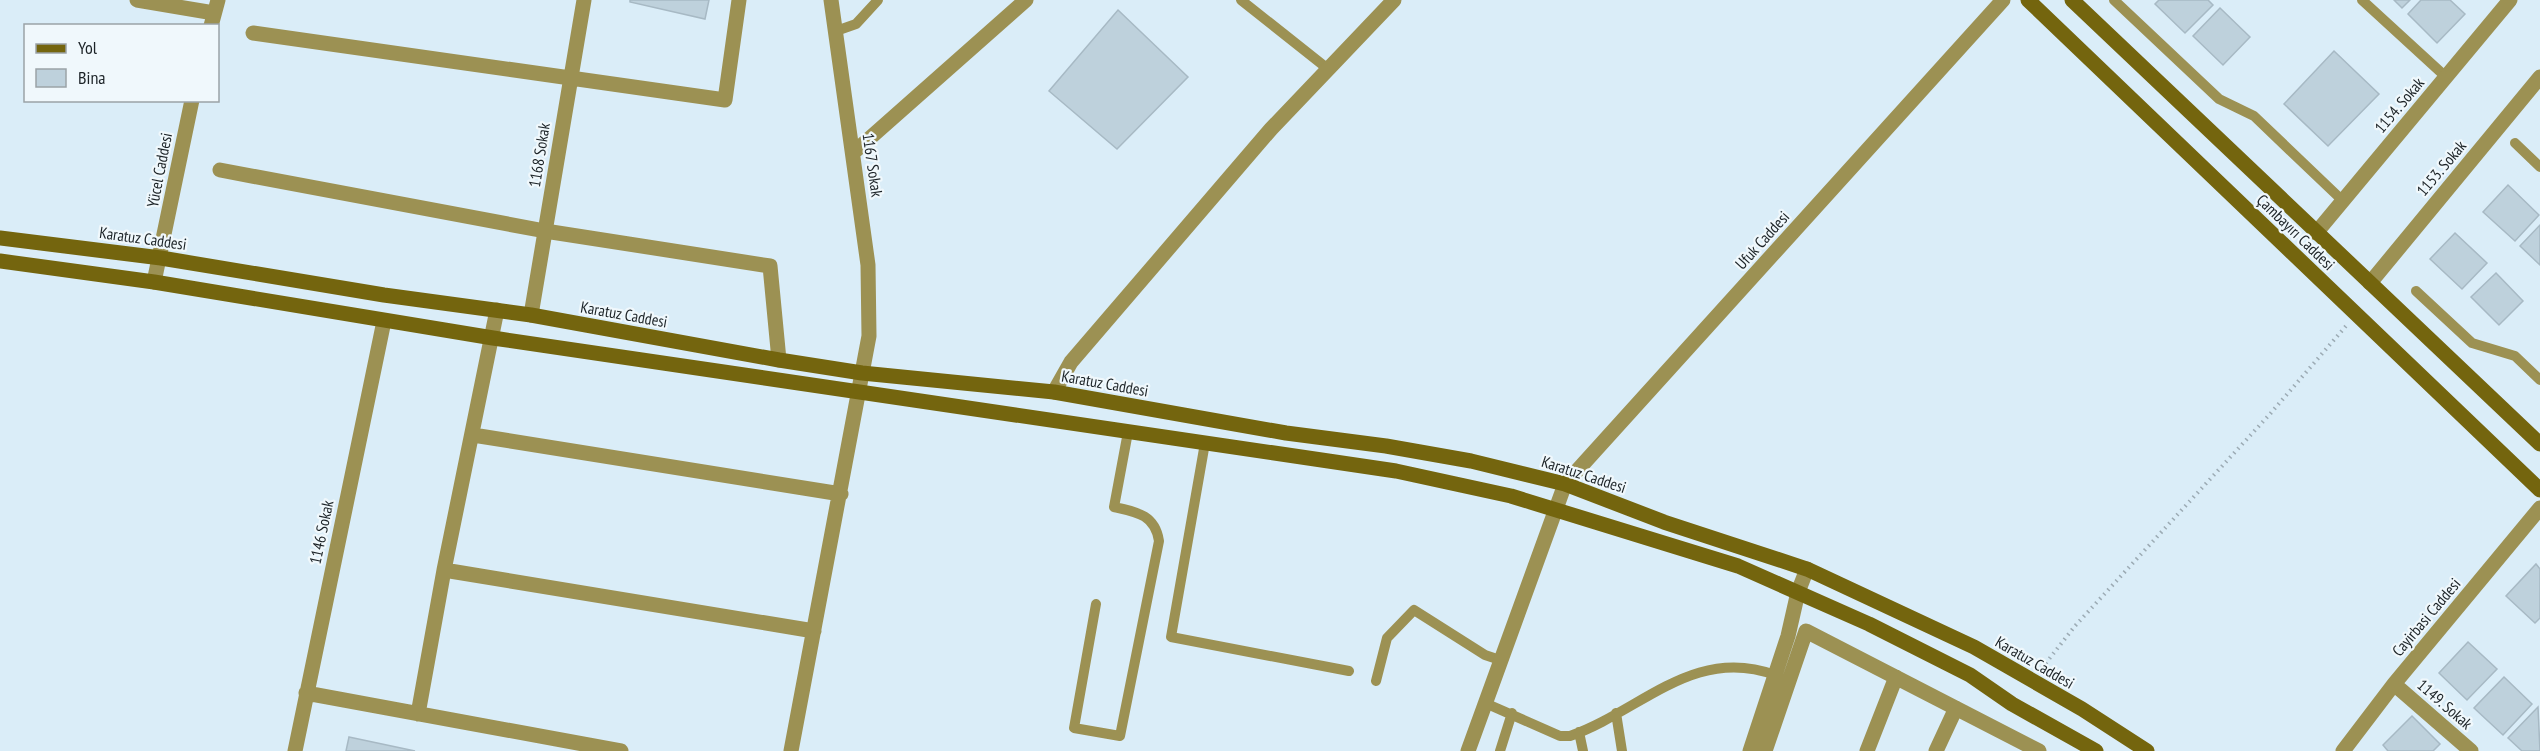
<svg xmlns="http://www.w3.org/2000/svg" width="2540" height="751" font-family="'PT Sans Narrow',sans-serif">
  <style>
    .building { fill: #bed1dc; stroke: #a7b9c4; stroke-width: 1.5 }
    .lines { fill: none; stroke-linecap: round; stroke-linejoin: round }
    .path { stroke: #9cabb4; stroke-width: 4; stroke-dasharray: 1.5 4.5; stroke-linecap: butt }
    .lane { stroke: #9c9153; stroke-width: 10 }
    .street { stroke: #9c9153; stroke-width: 15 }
    .secondary { stroke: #74650e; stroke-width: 15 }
    .labels { text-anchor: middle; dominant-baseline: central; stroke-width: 4.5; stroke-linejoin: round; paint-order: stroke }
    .street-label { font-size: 16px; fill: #1c2327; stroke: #f0f8fc }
  </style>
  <rect width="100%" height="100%" fill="#daedf8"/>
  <path class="building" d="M630,0h79l-4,19 -75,-17z
    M2159,0h49l5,5 -28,28 -30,-29z
    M2394,0h16l-8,8z
    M2421,0h29l15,14 -28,29 -29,-29z
    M2220,8l30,29 -27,28 -30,-29z
    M1118,10l70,67 -71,72 -68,-58z
    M2334,51l45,43 -51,52 -44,-42z
    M2508,185l31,30 -24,26 -32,-29z
    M2540,225v40l-20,-19z
    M2455,233l32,30 -25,26 -32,-30z
    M2496,273l27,28 -24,24 -28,-28z
    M2536,564l4,5v49l-5,5 -29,-27z
    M2468,642l29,27 -30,31 -28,-27z
    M2504,677l28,27 -29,31 -29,-27z
    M2538,707l2,44h-18l-14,-13z
    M2412,716l28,28 -7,7h-45l-5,-6z
    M349,737l66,14h-69z"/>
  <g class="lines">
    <path class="path" d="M2042,668l33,-42 195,-212 76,-88"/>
    <path class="lane" d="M1241,0l87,69
      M2114,0l105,99 35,17 89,85
      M2362,0l84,77
      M836,31l20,-7 22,-24
      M2515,143l25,24
      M2416,291l56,52 43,13 25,24
      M1205,443l-34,194 178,34
      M1096,604l-22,124 46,8 39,-195c-4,-26 -22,-29 -45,-34l14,-75
      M1376,681l11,-43 27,-28 71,45 15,5
      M1485,703l75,33h10c71,-25 124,-91 205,-61
      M1616,713l6,38
      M1579,732l4,19
      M1500,751l12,-38"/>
    <path class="street" d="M137,0l77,13
      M211,26l7,-26
      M253,33l472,67 14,-100
      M853,153l173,-153
      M220,170l325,61 225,35 9,94
      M2316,233l194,-233
      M154,282l38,-182
      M2370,283l170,-206
      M531,315l53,-315
      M1054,392l17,-30 200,-233 123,-129
      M473,435l368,59
      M444,570l370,61
      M2394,684l77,67
      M306,693l315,58
      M418,714l26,-144 53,-260
      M295,751l89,-430
      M791,751l78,-415 -1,-71 -37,-265
      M1468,751l97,-267 438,-484
      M1750,751l38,-115 10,-44 9,-23
      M1765,751l41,-120 233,120
      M1867,751l29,-74
      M1936,751l20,-43
      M2343,751l51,-67 146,-176"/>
    <path class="secondary" d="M2028,0l512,490
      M2072,0l468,444
      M0,238l161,20 223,37 147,20 248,45 83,13 192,19 232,41 100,13 85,15 94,23 99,38 143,47 167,78 108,62 65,42
      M0,261l154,21 339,56 903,133 115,25 227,70 131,58 101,51 42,29 84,47"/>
  </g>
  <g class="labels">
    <g class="street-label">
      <text transform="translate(2399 105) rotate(-50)">1154. Sokak</text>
      <text transform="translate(539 155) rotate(-81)">1168 Sokak</text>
      <text transform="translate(873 165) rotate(82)">1167 Sokak</text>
      <text transform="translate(2441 168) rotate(-50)">1153. Sokak</text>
      <text transform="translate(159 170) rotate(-79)">Yücel Caddesi</text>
      <text transform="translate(2296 232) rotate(44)">Çambayırı Caddesi</text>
      <text transform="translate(143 238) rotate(8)">Karatuz Caddesi</text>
      <text transform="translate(1762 240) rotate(-48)">Ufuk Caddesi</text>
      <text transform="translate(624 314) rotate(10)">Karatuz Caddesi</text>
      <text transform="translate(1105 383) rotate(10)">Karatuz Caddesi</text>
      <text transform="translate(1584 474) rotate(18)">Karatuz Caddesi</text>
      <text transform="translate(321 532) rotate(-78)">1146 Sokak</text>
      <text transform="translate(2426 617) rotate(-50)">Cayirbasi Caddesi</text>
      <text transform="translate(2035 662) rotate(30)">Karatuz Caddesi</text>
      <text transform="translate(2445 704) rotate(41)">1149. Sokak</text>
    </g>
  </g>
  <rect x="24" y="24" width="195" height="78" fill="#f0f8fc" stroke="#9ba3a7" stroke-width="1.5"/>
  <rect x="36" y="44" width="30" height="9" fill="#74650e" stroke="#9ba3a7" stroke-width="1.5"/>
  <text x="78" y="54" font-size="18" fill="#1c2327">Yol</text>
  <rect x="36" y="69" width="30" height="18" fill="#bed1dc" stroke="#9ba3a7" stroke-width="1.5"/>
  <text x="78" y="84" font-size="18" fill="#1c2327">Bina</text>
</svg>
